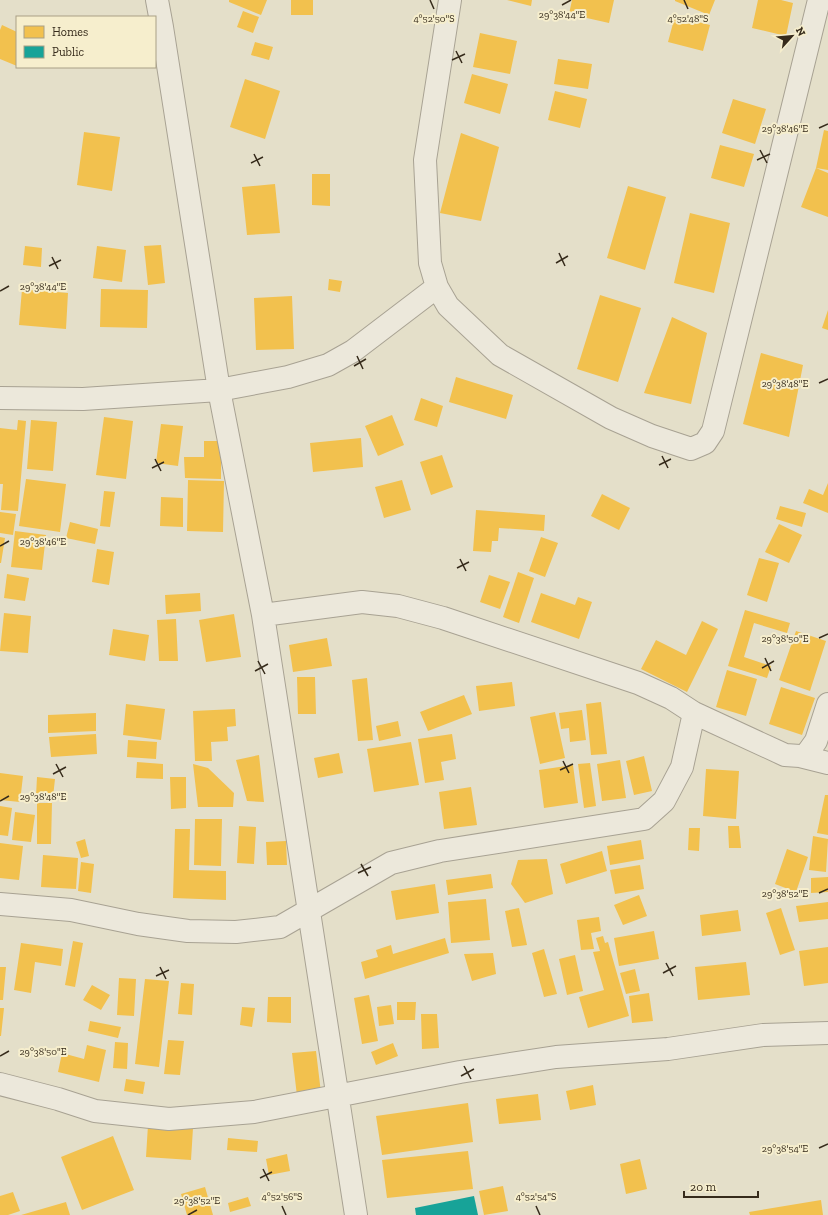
<svg xmlns="http://www.w3.org/2000/svg" width="828" height="1215" font-family="'Zilla Slab',serif">
  <style>
    .homes { fill: #f2c14e }
    .public { fill: #17a398 }
    .lines { fill: none; stroke-linecap: round; stroke-linejoin: round }
    .street-casing { stroke: #a8a293; stroke-width: 24 }
    .street { stroke: #ece8db; stroke-width: 22 }
    .ticks { fill: none; stroke: #362b1b; stroke-width: 1.5 }
    .ticks-label { font-size: 10px; text-anchor: middle; fill: #362b1b; stroke: #f6eecd; stroke-width: 4; stroke-linejoin: round; paint-order: stroke }
  </style>
  <rect width="100%" height="100%" fill="#e4dfc9"/>
  <path class="homes" d="M229,0h38l-6,15 -32,-13z
    M291,0h22v15h-22z
    M507,0h25l-1,6z
    M572,0h42l-5,23 -40,-9z
    M675,0h40l-6,15 -34,-14z
    M758,0h23l12,3 -7,33 -34,-8z
    M243,11l16,6 -6,16 -16,-6z
    M675,16l35,9 -7,26 -35,-9z
    M2,25l15,7v34l-17,-7v-29z
    M480,33l37,8 -7,33 -37,-7z
    M255,42l18,5 -4,13 -18,-5z
    M558,59l34,5 -4,25 -34,-5z
    M472,74l36,10 -8,30 -36,-11z
    M245,79l35,12 -15,48 -35,-12z
    M555,91l32,8 -7,29 -32,-8z
    M733,99l33,10 -11,35 -33,-11z
    M824,130l4,1v39l-12,-2z
    M84,132l36,5 -8,54 -35,-6z
    M461,133l38,14 -18,74 -41,-8z
    M720,145l34,9 -10,33 -33,-9z
    M816,168l12,5v44l-27,-10z
    M312,174h18v32l-18,-1z
    M275,184l5,49 -33,2 -5,-48z
    M628,186l38,11 -21,73 -38,-12z
    M690,213l40,10 -16,70 -40,-10z
    M161,245l4,38 -17,2 -4,-39z
    M25,246l17,2 -1,19 -18,-2z
    M97,246l29,4 -4,32 -29,-4z
    M329,279l13,2 -2,11 -12,-2z
    M22,289l46,4 -2,36 -47,-4z
    M101,289l47,1 -1,38 -47,-1z
    M600,295l41,13 -23,74 -41,-13z
    M292,296l2,53 -38,1 -2,-52z
    M828,310v20l-6,-2z
    M672,317l35,16 -16,71 -47,-11z
    M761,353l42,12 -14,72 -46,-13z
    M456,377l57,18 -7,24 -57,-17z
    M421,398l22,8 -6,21 -23,-7z
    M392,415l12,30 -26,11 -13,-30z
    M104,417l29,4 -7,58 -30,-4z
    M18,420l8,1 -8,90 -17,-1 2,-26h-3v-56l17,2z
    M31,420l26,2 -4,49 -26,-2z
    M161,424l22,2 -5,40 -22,-3z
    M361,438l2,29 -50,5 -3,-29z
    M204,441h17v38l-36,-1 -1,-21h20z
    M442,455l11,32 -22,8 -11,-33z
    M26,479l40,5 -6,48 -41,-6z
    M188,480l36,1 -1,51 -36,-1z
    M402,480l9,30 -27,8 -9,-31z
    M828,483v30l-25,-10 6,-14 14,6z
    M104,491l11,1 -5,35 -10,-1z
    M602,494l28,14 -11,22 -28,-14z
    M161,497l22,1v29l-23,-1z
    M780,506l26,7 -4,14 -26,-8z
    M476,510l69,5 -1,16 -45,-3 -1,13h-6l-1,11 -18,-1z
    M0,512l16,2 -3,21 -13,-2z
    M70,522l28,7 -3,15 -29,-6z
    M779,524l23,11 -13,28 -24,-11z
    M15,531l31,4 -4,35 -31,-3z
    M0,537l5,1 -4,25h-1z
    M541,537l17,6 -13,34 -16,-6z
    M97,549l17,3 -5,33 -17,-3z
    M759,558l20,5 -12,39 -20,-7z
    M518,572l16,6 -15,45 -16,-6z
    M7,574l22,4 -4,23 -21,-3z
    M489,575l21,7 -10,27 -20,-7z
    M200,593l1,18 -35,3 -1,-19z
    M541,593l34,12 3,-8 14,5 -13,37 -48,-17z
    M745,610l45,13 -3,10 -33,-10 -10,34 27,9 -4,12 -39,-12z
    M4,613l27,3 -3,37 -28,-2z
    M234,614l7,43 -35,5 -7,-42z
    M176,619l2,42h-19l-2,-41z
    M702,621l16,8 -31,63 -46,-23 15,-29 30,15z
    M113,629l36,6 -4,26 -36,-6z
    M796,631l30,10 -16,50 -31,-11z
    M327,638l5,28 -39,6 -4,-27z
    M727,670l30,9 -11,37 -30,-9z
    M297,677h18l1,37h-18z
    M367,678l6,62 -15,1 -6,-61z
    M512,682l3,24 -36,5 -3,-25z
    M781,687l34,11 -13,37 -33,-11z
    M464,695l8,19 -44,17 -8,-19z
    M601,702l6,52 -16,1 -5,-51z
    M126,704l39,5 -4,31 -38,-5z
    M235,709l1,17 -9,1 1,14 -17,1 1,19h-17l-2,-50z
    M582,710l4,30 -16,2 -1,-14 -8,1 -2,-16z
    M555,712l10,46 -25,6 -10,-47z
    M96,713v18l-48,2v-18z
    M398,721l3,15 -22,5 -3,-15z
    M96,734l1,20 -46,3 -2,-20z
    M452,734l4,25 -15,3 3,18 -19,3 -7,-44z
    M128,740l29,2 -1,17 -29,-2z
    M411,742l8,43 -45,7 -7,-43z
    M339,753l4,20 -25,5 -4,-20z
    M259,755l5,47 -17,-1 -11,-41z
    M644,756l8,35 -18,4 -8,-34z
    M620,760l6,38 -24,3 -5,-37z
    M137,762l26,2v15l-27,-1z
    M590,763l6,43 -12,2 -6,-44z
    M193,764l15,4 26,25 -1,14h-35z
    M573,765l5,38 -34,5 -5,-38z
    M706,769l33,2 -3,48 -33,-3z
    M0,773l23,3 -3,26 -20,-2z
    M37,777l18,2 -2,18 -17,-1z
    M170,777h16v31l-15,1z
    M471,787l6,38 -33,4 -5,-37z
    M825,795h3v40l-11,-2z
    M37,803h15l-1,41h-14z
    M0,806l12,2 -4,28 -8,-1z
    M15,812l20,3 -4,27 -19,-2z
    M195,819h27l-1,47 -27,-1z
    M239,826l17,1 -2,37 -17,-1z
    M728,826h11l2,22h-12z
    M689,828h11l-1,23 -11,-1z
    M175,829h15l-1,41 37,1v29l-53,-2z
    M813,836l15,3 -2,33 -17,-2z
    M85,839l4,17 -8,2 -5,-16z
    M641,840l3,19 -34,6 -3,-19z
    M286,841l1,24h-20l-1,-23z
    M0,843l23,3 -4,34 -19,-2z
    M787,849l21,8 -12,35 -21,-8z
    M602,851l5,20 -41,13 -6,-20z
    M43,855l35,3 -2,31 -35,-2z
    M547,859l6,35 -28,9 -14,-19 7,-24z
    M81,862l13,2 -3,29 -13,-2z
    M640,865l4,24 -29,5 -5,-24z
    M491,874l2,14 -45,7 -2,-15z
    M828,877v15l-17,1v-15z
    M435,884l4,29 -43,7 -5,-29z
    M639,895l8,21 -24,9 -9,-20z
    M486,899l4,41 -39,3 -3,-41z
    M828,902v17l-29,3 -3,-16z
    M519,908l8,37 -15,2 -7,-36z
    M781,908l14,42 -15,5 -14,-42z
    M738,910l3,21 -39,5 -2,-21z
    M599,917l2,14 -10,2 3,16 -13,1 -4,-30z
    M654,931l5,28 -40,7 -5,-28z
    M603,936l2,7 3,-1 21,74 -41,12 -9,-31 25,-7 -11,-38 7,-1 -4,-13z
    M445,938l4,15 -84,26 -4,-17 17,-5 -2,-7 15,-5 2,9z
    M73,941l10,2 -8,44 -10,-2z
    M21,943l42,6 -2,17 -26,-4 -4,31 -17,-3z
    M828,947v36l-24,3 -5,-35z
    M544,949l13,45 -13,3 -12,-44z
    M493,953l3,21 -24,7 -8,-27z
    M575,955l8,36 -16,4 -8,-36z
    M746,962l4,33 -52,5 -3,-33z
    M0,967h6l-3,33h-3z
    M635,969l5,22 -14,3 -6,-21z
    M119,978l17,1 -2,37 -17,-1z
    M145,979l24,2 -10,86 -24,-3z
    M181,983l13,1 -2,31 -14,-1z
    M92,985l18,10 -9,15 -18,-10z
    M649,993l4,28 -21,2 -3,-27z
    M369,995l9,46 -16,3 -8,-46z
    M268,997h23v26l-24,-1z
    M397,1002h19l-1,18h-18z
    M391,1005l3,19 -15,2 -2,-19z
    M242,1007l13,1 -3,19 -12,-2z
    M0,1008h4l-3,28h-1z
    M421,1014h16l2,34 -17,1z
    M90,1021l31,6 -3,11 -30,-7z
    M168,1040l16,1 -4,34 -16,-1z
    M115,1042l13,1 -1,26 -14,-1z
    M393,1043l5,13 -22,9 -5,-13z
    M87,1045l19,5 -7,32 -41,-10 4,-19 22,6z
    M316,1051l5,42 -24,3 -5,-43z
    M126,1079l19,3 -2,12 -19,-3z
    M593,1085l3,20 -26,5 -4,-19z
    M538,1094l3,26 -42,4 -3,-25z
    M468,1103l5,39 -91,13 -6,-39z
    M148,1125l45,3 -2,32 -45,-3z
    M113,1136l21,54 -52,20 -21,-53z
    M228,1138l30,3 -1,11 -30,-2z
    M468,1151l5,38 -86,9 -5,-38z
    M287,1154l3,17 -21,4 -3,-16z
    M640,1159l7,30 -21,5 -6,-30z
    M503,1186l5,25 -24,4 -5,-24z
    M205,1187l8,28h-26l-6,-21z
    M13,1192l7,19 -12,4h-8v-19z
    M248,1197l3,9 -21,6 -2,-9z
    M821,1200l2,15h-73l-1,-3z
    M66,1202l4,13h-49z"/>
  <path class="public" d="M474,1196l4,19h-62l-1,-7z"/>
  <g class="lines">
    <g class="street-casing">
      <path id="street" d="M157,0l5,27 57,363 44,225 93,600
        M450,0l-25,160 5,103 7,24 11,19 52,49 111,63 41,18 39,13 14,-6 8,-12 106,-431
        M0,398l83,1 136,-9 69,-13 40,-12 25,-14 84,-64
        M263,615l99,-13 36,4 45,12 195,65 33,15 23,15 91,42 15,1 28,7
        M800,756l6,-1 10,-14 12,-37
        M0,904l71,6 67,14 50,7 48,1 44,-5 111,-64 49,-12 204,-32 20,-18 18,-34 12,-54
        M0,1084l58,15 37,12 74,8 85,-7 206,-40 96,-15 112,-8 95,-14 65,-2"/>
    </g>
    <use href="#street" class="street"/>
  </g>
  <path class="ticks" d="M430,0l4,9M684,0l4,9M562,5l9,-5M456,51l6,12M452,60l13,-6M819,128l9,-4M760,150l7,13M254,154l6,12M757,160l13,-6M251,163l12,-6M559,253l6,13M52,257l6,12M556,263l12,-7M49,266l12,-6M0,291l9,-5M357,356l6,13M354,366l12,-7M819,383l9,-4M662,456l6,12M155,459l6,12M659,465l12,-6M152,468l12,-6M0,546l9,-5M460,559l6,12M457,568l12,-6M819,638l9,-4M765,658l6,13M258,661l7,13M762,668l12,-7M255,671l13,-7M563,761l6,12M56,764l7,13M560,770l13,-6M53,774l13,-7M0,801l9,-5M361,864l7,12M358,873l13,-6M819,893l9,-4M666,963l7,13M160,967l6,12M663,973l13,-7M156,976l13,-6M0,1056l9,-5M464,1066l7,13M461,1076l13,-7M819,1148l9,-4M263,1169l6,12M260,1178l12,-6M282,1206l4,9M536,1206l4,9M188,1215l9,-5"/>
  <g class="ticks-label">
    <text x="562" y="18">29°38'44"E</text>
    <text x="434" y="22">4°52'50"S</text>
    <text x="688" y="22">4°52'48"S</text>
    <text x="785" y="132">29°38'46"E</text>
    <text x="43" y="290">29°38'44"E</text>
    <text x="785" y="387">29°38'48"E</text>
    <text x="43" y="545">29°38'46"E</text>
    <text x="785" y="642">29°38'50"E</text>
    <text x="43" y="800">29°38'48"E</text>
    <text x="785" y="897">29°38'52"E</text>
    <text x="43" y="1055">29°38'50"E</text>
    <text x="785" y="1152">29°38'54"E</text>
    <text x="282" y="1200">4°52'56"S</text>
    <text x="536" y="1200">4°52'54"S</text>
    <text x="197" y="1204">29°38'52"E</text>
  </g>
  <rect x="16" y="16" width="140" height="52" fill="#f6eecd" stroke="#a9a086"/>
  <rect x="24" y="26" width="20" height="12" fill="#f2c14e" stroke="#a9a086"/>
  <text x="52" y="36" font-size="12" fill="#362b1b">Homes</text>
  <rect x="24" y="46" width="20" height="12" fill="#17a398" stroke="#a9a086"/>
  <text x="52" y="56" font-size="12" fill="#362b1b">Public</text>
  <g transform="translate(792 36) rotate(63)" stroke="#f6eecd" stroke-width="3" paint-order="stroke">
  <path d="M0-3L7 15L0 10L-7 15Z" fill="#362b1b"/>
  <text y="-6" font-size="11" font-weight="bold" text-anchor="middle" fill="#362b1b">N</text>
  </g>
  <path d="M684 1191v6h74v-6" fill="none" stroke="#362b1b" stroke-width="2"/>
  <text x="690" y="1191" font-size="12" fill="#362b1b" stroke="#f6eecd" stroke-width="3" paint-order="stroke">20 m</text>
</svg>
